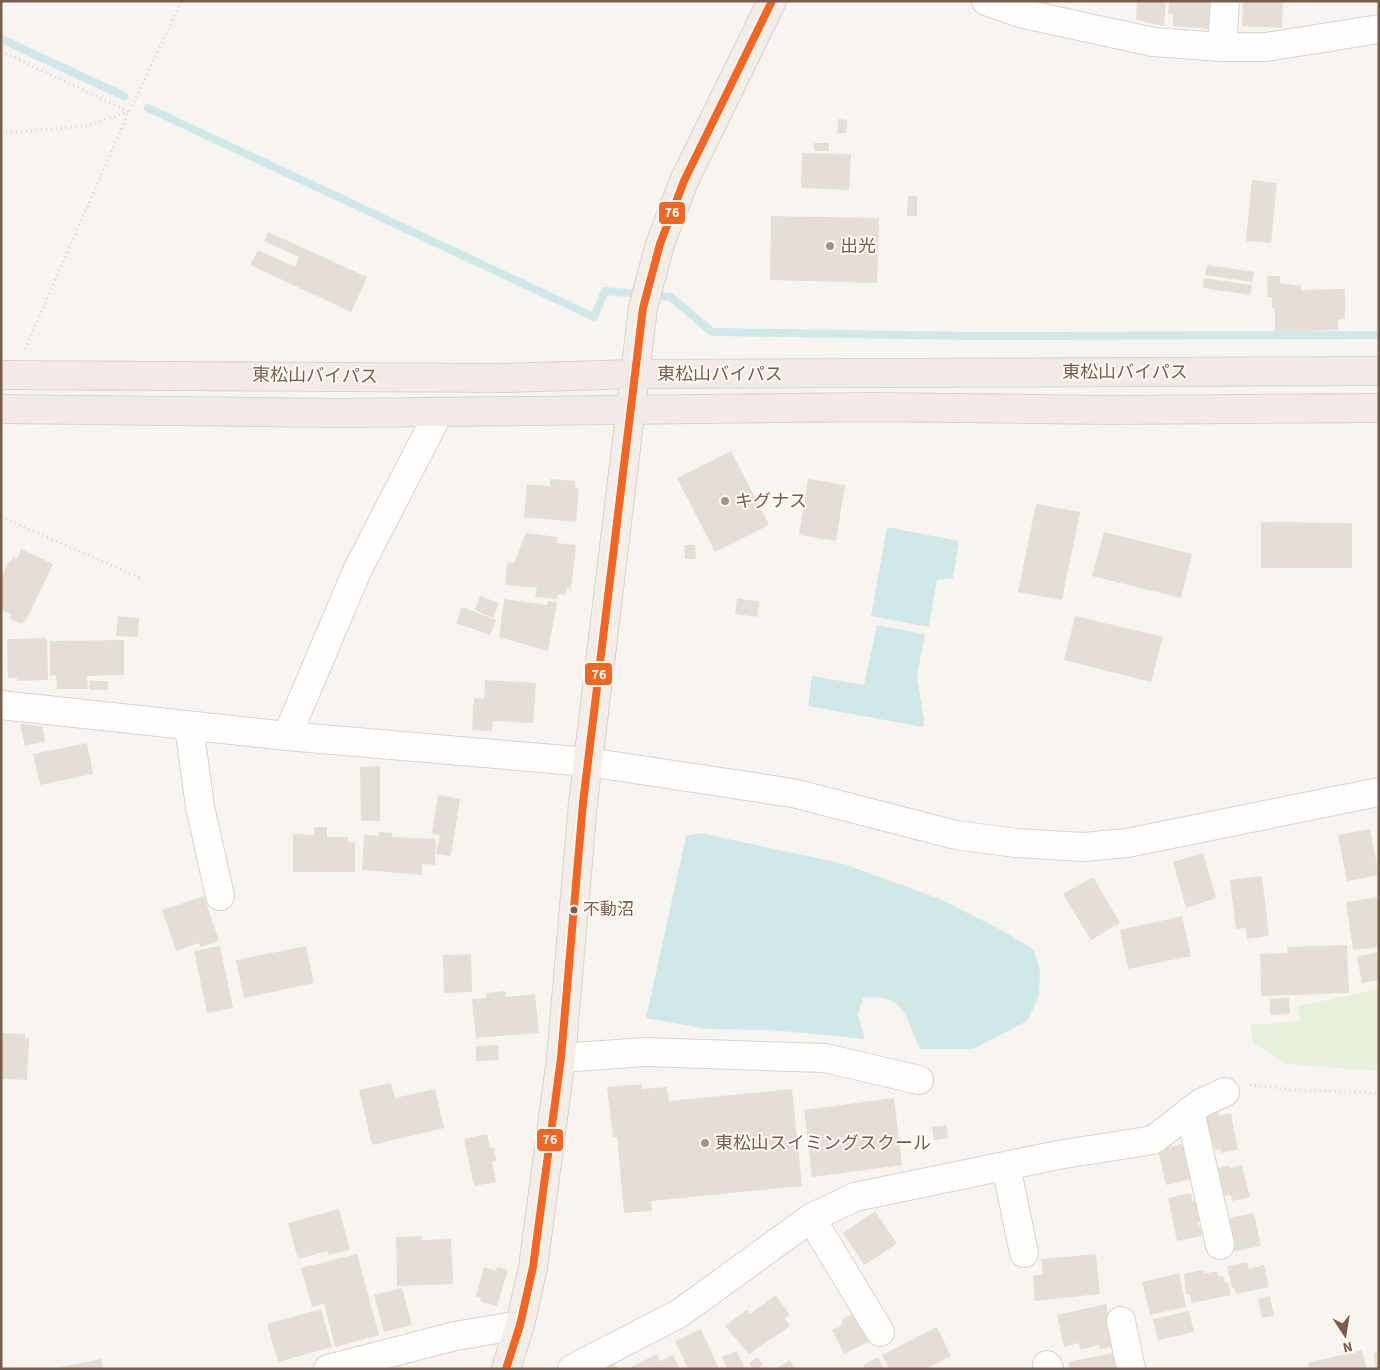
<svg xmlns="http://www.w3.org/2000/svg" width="1380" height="1370" font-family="'Source Sans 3','Noto Sans JP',sans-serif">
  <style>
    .green { fill: #e6f0db }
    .water { fill: #d1e8e9 }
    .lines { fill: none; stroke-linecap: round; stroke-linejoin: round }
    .stream { stroke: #d1e8e9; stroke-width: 8 }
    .building { fill: #e5ded7 }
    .minor-casing { stroke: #d8d2ce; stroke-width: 30 }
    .major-casing { stroke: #dad1cc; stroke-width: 30 }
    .highway-casing { stroke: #dad1cc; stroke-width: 30 }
    .path { stroke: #dad5d0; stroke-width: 3; stroke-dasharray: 1 4; stroke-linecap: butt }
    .minor { stroke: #fefefd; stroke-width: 28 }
    .major { stroke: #f3eee8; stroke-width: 28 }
    .highway { stroke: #f2eae7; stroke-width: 28 }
    .bus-1-casing { stroke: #fffaf3; stroke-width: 11 }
    .bus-1 { stroke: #f26522; stroke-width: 8 }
    .poi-dot { fill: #a59287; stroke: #fffaf3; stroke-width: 2 }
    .bus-dot { fill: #785c4e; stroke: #fffaf3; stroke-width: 2 }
    .labels { text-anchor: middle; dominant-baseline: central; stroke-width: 4; stroke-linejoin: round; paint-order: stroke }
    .bus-label { font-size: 17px; fill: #785c4e; stroke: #fffaf3; text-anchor: start }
    .poi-label { font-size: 18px; fill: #785c4e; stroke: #fffaf3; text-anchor: start }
    .street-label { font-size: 18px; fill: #785c4e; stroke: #fffaf3 }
    .line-badge { stroke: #fffaf3; stroke-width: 2 }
    .badge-label { font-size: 14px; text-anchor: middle; font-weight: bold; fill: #fff }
  </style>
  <rect width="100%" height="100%" fill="#f8f5f0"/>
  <path class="green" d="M1379,989v82l-93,-7 -33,-22 -2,-17 50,-4 -3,-15z"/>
  <path class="water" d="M887,527l72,14 -6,37 -16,2 -8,47 -58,-11z
    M877,625l48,9 -8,42 7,44 -1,7 -115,-21 4,-30 52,9z
    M701,833l143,31 96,35 63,32 31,19 6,21 -1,26 -12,24 -54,28h-53c-16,-33 -13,-55 -57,-51l-5,17 7,24 -95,-9 -63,-1 -61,-11 40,-182z"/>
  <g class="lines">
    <path class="stream" d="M1,39l123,57
      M148,108l446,209 11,-26 66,6 41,35 257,4 410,-1"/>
  </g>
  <path class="building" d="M1137,1h29l-2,25 -28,-6z
    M1169,1h47l-6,28 -37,-3v-12h-5z
    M1243,1h40l-1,27 -40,-2z
    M838,119l9,1 -1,13h-9z
    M814,143h15v8h-15z
    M802,153l49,1 -2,36 -48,-2z
    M1252,180l25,3 -6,60 -25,-2z
    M908,196h9v20h-10z
    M771,216l108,2 -2,65 -107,-3z
    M268,232l99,45 -16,35 -101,-47 8,-15 37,17 4,-10 -35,-16z
    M1207,265l47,7 -2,10 -47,-7z
    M1267,276h13v7l21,3v4l44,-1v30h-7v11l-63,2v-24h-3v-11h-4z
    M1204,278l48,7 -2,10 -47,-7z
    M731,451l38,74 -54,27 -38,-74z
    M550,479l25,2v7l4,1 -3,33 -52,-5 3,-33 23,2z
    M808,479l37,6 -9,56 -37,-6z
    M1036,504l44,8 -18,88 -44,-8z
    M1261,522l91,1v45h-91z
    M1104,532l88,22 -11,44 -89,-22z
    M526,533l32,4 -1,6 19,2 -5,44 -4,-1 -1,7 -8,-1 -1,5 -22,-2 2,-9 -32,-3 2,-23 7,1z
    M684,545h11l1,14h-11z
    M21,549l32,15 -27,57 -2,-1 -2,4 -13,-6 2,-4 -10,-4v-33l8,-16 1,1 3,-5 4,2z
    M480,596l19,7 -6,15 -18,-8z
    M737,598l22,4 -2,15 -22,-3z
    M504,599l43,6 1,-4 9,2 -9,48 -49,-14z
    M462,607l34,13 -6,15 -34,-12z
    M118,616l21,2 -1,19 -22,-1z
    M1075,616l88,21 -12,45 -87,-22z
    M47,638l1,42 -31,1v-3h-9l-1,-39z
    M124,640v35l-37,1 1,13h-31l-1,-14 -6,1v-35z
    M485,680l51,3 -3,40 -40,-2 -1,10 -20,-1 2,-32 10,1z
    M90,681h18v9h-19z
    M20,724l22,2 3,15 -20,5z
    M87,743l6,31 -53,11 -7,-31z
    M380,766v55h-19l-1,-54z
    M438,795l22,4 -9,57 -15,-2 4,-18 -8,-2z
    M314,827h13v10h21v5h7v30h-62v-38l21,1z
    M1370,829l9,46 -32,6 -9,-46z
    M379,832l13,1v4l44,2 -1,26 -13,-1v11l-60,-5 2,-35 15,1z
    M1203,853l13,45 -30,10 -13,-46z
    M1262,876l7,60 -22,3 -1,-11 -10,1 -6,-49z
    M1093,877l27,46 -29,17 -28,-46z
    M204,896l15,45 -19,6 -1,-4 -23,8 -14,-41z
    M1379,897v50l-26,3 -7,-48z
    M1182,916l9,40 -63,13 -8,-39z
    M1347,945l2,48 -88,3 -1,-42 28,-1 -1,-6z
    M220,946l13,62 -26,5 -13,-62z
    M306,946l8,37 -70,15 -8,-38z
    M1379,952v28l-17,3 -5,-26z
    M471,954l1,38 -28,1 -1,-38z
    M505,991l1,6 29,-3 4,39 -63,5 -4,-39 15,-1 -1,-5z
    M1289,998l1,16 -20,1v-16z
    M1,1033l24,1v4h4l-2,42 -26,-1z
    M498,1045l1,15 -23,1v-15z
    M391,1083l4,15 40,-9 9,39 -72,17 -13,-55z
    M641,1084l1,5 25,-2 2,14 123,-12 10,97 -151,15 1,10 -28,2 -7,-76h-4l-6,-50z
    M894,1098l8,67 -90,12 -8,-67z
    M1218,1112l1,4 12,-3 7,37 -17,3 -1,-4 -5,1 -1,-4 -7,1 -5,-32z
    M947,1125l1,13 -14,2 -2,-13z
    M487,1134l3,14 4,-1 2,13 -4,2 4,20 -22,4 -10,-47z
    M1182,1144l4,18 5,-1 4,17 -29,7 -8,-35z
    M1230,1165v3l12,-3 8,32 -18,4 -1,-6 -11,2 -6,-28z
    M1191,1193l2,9 7,-2 5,20 -7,1 4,15 -25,5 -9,-43z
    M339,1209l11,41 -21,5 -2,-4 -29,8 -10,-36z
    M875,1211l22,33 -33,21 -21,-32z
    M1254,1213l7,33 -29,6 -7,-33z
    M422,1236v4l29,-1 2,45 -56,2 -1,-49z
    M357,1254l22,81 -44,12 -11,-43 -12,3 -11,-39z
    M1096,1254l4,40 -65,7 -2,-25 10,-2 -2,-15z
    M1247,1262l2,7 15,-4 5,22 -33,7 -2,-7 -2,1 -5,-22z
    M484,1267l12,4 1,-4 11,3 -11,36 -17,-5 1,-3 -5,-2z
    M1203,1270v4l14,-3 2,6 4,-1 2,7 3,-1 3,13 -39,8 -3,-9h-3l-2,-20z
    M1179,1273l7,34 -36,8 -8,-33z
    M402,1288l10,37 -28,7 -10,-37z
    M776,1295l14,20 -5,3 5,8 -41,28 -24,-28 22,-16 3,4z
    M1270,1296l4,20 -12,2 -4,-19z
    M1106,1304l10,42 -16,3 -1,-4 -19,5 -1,-7 -15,4 -7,-32z
    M321,1309l11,38 -54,15 -11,-38z
    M1189,1311l5,21 -36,8 -5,-21z
    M856,1312l14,29 -26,13 -12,-24 11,-5 -2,-5z
    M937,1327l14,29 -25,13h-37l-7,-14z
    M701,1329l18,40h-31l-13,-28z
    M1362,1350l5,19h-58l-1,-6z
    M737,1351l8,17 -18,1 -5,-12z
    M1118,1352l3,17h-51l-2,-7z
    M1379,1352v17h-3l-2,-16z
    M657,1354l3,7 13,-6 7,14h-53z
    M758,1357l5,8 -6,4h-5l-3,-6z
    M878,1357l6,12h-19l-2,-4z
    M101,1359l2,10h-47v-1z
    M612,1360l6,9h-17z
    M790,1360l5,9h-19z"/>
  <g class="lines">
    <g class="minor-casing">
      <path id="minor" d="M986,1l34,12 133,29 69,5h44l113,-18
        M1222,47l3,-46
        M1,705l286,31 301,26 205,31 163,42 60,8 68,4 43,-4 252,-51
        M189,726l11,81 20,89
        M287,736l70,-165 82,-159
        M561,1058l84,-6 180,6 94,22
        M1190,1111l30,134
        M1006,1166l18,87
        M811,1218l69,114
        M1121,1321l10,48
        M1047,1365l2,4
        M328,1369l127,-33 65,-11
        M572,1369l108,-56 131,-95 44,-21 203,-42 95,-15 48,-37 24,-11"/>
    </g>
    <g class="major-casing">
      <path id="major" d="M506,1369l14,-44 13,-58 28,-209 22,-255 60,-495 17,-64 24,-63 88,-180"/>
    </g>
    <g class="highway-casing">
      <path id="highway" d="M1,375l503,3 131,-4 744,-3
        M1,409l344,4 528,-6 237,3 269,-2"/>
    </g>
    <path class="path" d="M1,51l128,61
      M1,133l84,-7 43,-14
      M25,349l104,-237 53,-111
      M1,517l139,61
      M1250,1085l44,5 85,3"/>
    <use href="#minor" class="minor"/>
    <use href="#major" class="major"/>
    <use href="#highway" class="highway"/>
    <g class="bus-1-casing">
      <path id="bus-1" d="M506,1369l14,-44 13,-58 28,-209 22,-255 60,-495 17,-64 24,-63 88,-180"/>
    </g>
    <use href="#bus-1" class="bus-1"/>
  </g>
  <g class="poi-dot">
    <circle cx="830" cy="246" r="5"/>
    <circle cx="725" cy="501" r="5"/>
    <circle cx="705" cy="1143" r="5"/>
  </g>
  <circle class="bus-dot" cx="574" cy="910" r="4.5"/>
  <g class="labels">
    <g class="bus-label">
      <text x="583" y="910">不動沼</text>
    </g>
    <g class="poi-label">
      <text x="840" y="246">出光</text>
      <text x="735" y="501">キグナス</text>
      <text x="715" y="1143">東松山スイミングスクール</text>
    </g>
    <g class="street-label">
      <text x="1125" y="372">東松山バイパス</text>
      <text x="720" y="374">東松山バイパス</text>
      <text transform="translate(315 376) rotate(1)">東松山バイパス</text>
    </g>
  </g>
  <g class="line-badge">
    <rect x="658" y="201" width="28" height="24" rx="5" fill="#f26522"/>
    <rect x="584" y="662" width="29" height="24" rx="5" fill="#f26522"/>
    <rect x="536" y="1128" width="28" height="24" rx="5" fill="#f26522"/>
  </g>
  <g class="badge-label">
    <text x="672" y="217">76</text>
    <text x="599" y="679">76</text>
    <text x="550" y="1144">76</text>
  </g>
  <rect width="1380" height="1370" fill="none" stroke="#785c4e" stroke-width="5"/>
  <g transform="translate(1345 1335) rotate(168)" stroke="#fffaf3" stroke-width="4" paint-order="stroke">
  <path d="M0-4L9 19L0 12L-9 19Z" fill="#785c4e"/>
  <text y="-8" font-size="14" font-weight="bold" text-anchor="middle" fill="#785c4e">N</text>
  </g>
</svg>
